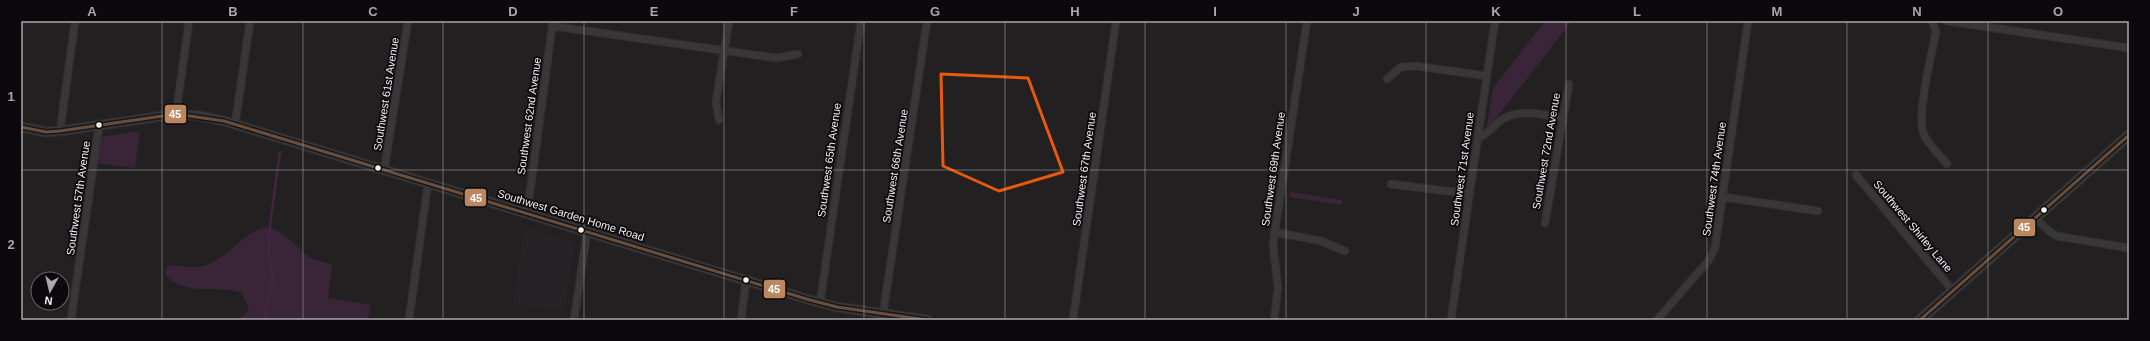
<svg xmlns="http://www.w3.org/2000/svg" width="2150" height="341" font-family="Arial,sans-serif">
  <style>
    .built { fill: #2d252c }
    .green { fill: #542c53 }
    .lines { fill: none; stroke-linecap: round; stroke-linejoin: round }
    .stream { stroke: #682e67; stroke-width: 2.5 }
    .minor-casing { stroke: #3d3c3d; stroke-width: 9 }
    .tertiary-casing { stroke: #3d3c3d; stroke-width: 11 }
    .secondary-casing { stroke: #3d3c3d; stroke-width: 12 }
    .minor { stroke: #525052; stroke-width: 7 }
    .tertiary { stroke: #525052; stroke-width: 9 }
    .secondary { stroke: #525052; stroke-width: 10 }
    .bus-1-casing { stroke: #0b090b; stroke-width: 6 }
    .bus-1 { stroke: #bb8660; stroke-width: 3 }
    .marked { fill: none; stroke: #e8590c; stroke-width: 3; stroke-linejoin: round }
    .grid { fill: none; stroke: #aaa7a9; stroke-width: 1; stroke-opacity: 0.55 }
    .bus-dot { fill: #f3f0f2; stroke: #0b090b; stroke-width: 1.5 }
    .labels { text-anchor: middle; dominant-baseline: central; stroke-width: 3.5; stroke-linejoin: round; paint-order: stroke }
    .street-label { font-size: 11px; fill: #f3f0f2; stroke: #0b090b }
    .line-badge { stroke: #0b090b; stroke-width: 1.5 }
    .badge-label { font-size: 11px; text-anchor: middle; font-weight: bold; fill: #fff }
    .neatline { fill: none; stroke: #aaa7a9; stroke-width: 1.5 }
    .grid-label { font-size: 13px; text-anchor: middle; font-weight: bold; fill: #aaa7a9 }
  </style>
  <rect width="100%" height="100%" fill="#222021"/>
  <path class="built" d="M524,227l50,15 -9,69 -52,-7z"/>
  <path class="green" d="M1545,21h27l-86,110 7,-43z
    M140,131l-5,37 -39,-5 4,-26z
    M1290,192l52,8v5l-53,-8z
    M265,227c20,3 30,20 46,31 6,3 14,4 21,6l-4,34 43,7 -3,15h-133l11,-6 3,-6 -7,-15c-26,-9 -54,4 -76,-17l-1,-5 3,-5c11,-1 21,2 31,1 25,-3 42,-34 66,-40z"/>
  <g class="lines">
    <path class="stream" d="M264,320l9,-40 -4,-27 1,-28 10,-73"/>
    <g class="minor-casing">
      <path id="minor" d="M1932,21l4,10c-4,22 -19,82 -13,101 3,11 17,23 24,32
        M1947,21l182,27
        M552,26l224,32 22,-4
        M1387,79l14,-12 15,-1 71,10
        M176,114l13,-93
        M719,120l-3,-18 13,-81
        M235,125l15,-104
        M60,131l15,-110
        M1478,138c10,-3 14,-11 22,-17 18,-14 43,-6 63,-3
        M384,171l24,-150
        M1856,175l97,116
        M1391,184l79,10
        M1723,197l95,14
        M527,214l26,-193
        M2035,218l14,13 8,5 72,12
        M1545,223l24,-139
        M1274,232l47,9 24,10
        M820,303l41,-282
        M883,314l44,-293
        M71,320l28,-194
        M409,320l19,-137
        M574,320l13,-88
        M741,320l5,-39
        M1073,320l43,-299
        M1274,320l4,-32 -5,-44 34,-223
        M1451,320l44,-299
        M1657,320l52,-60 6,-12 33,-227"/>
    </g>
    <g class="tertiary-casing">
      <path id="tertiary" d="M21,127l25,5 14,-1 116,-17 24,2 24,5 586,179 27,7 90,13"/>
    </g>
    <g class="secondary-casing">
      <path id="secondary" d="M1920,320l209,-185"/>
    </g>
    <use href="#minor" class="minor"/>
    <use href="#tertiary" class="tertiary"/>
    <use href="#secondary" class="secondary"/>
    <g class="bus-1-casing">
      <path id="bus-1" d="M21,127l25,5 14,-1 116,-17 48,7 586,179 27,7 90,13
        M1920,320l209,-185"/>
    </g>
    <use href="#bus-1" class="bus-1"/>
  </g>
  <path d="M0 0H2150V341H0ZM941,74l87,4 35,94 -64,19 -56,-25z" fill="#222021" fill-opacity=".55" fill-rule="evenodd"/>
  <path class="marked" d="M941,74l87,4 35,94 -64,19 -56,-25z"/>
  <path class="grid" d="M162,21v299M303,21v299M443,21v299M584,21v299M724,21v299M864,21v299M1005,21v299M1145,21v299M1286,21v299M1426,21v299M1566,21v299M1707,21v299M1847,21v299M1988,21v299M21,170h2108"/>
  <g class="bus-dot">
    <circle cx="99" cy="125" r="3.5"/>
    <circle cx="378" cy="168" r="3.5"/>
    <circle cx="2044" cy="210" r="3.5"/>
    <circle cx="581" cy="230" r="3.5"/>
    <circle cx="746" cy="280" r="3.5"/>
  </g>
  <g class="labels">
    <g class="street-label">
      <text transform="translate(386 94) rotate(-81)">Southwest 61st Avenue</text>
      <text transform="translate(529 116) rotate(-82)">Southwest 62nd Avenue</text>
      <text transform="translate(1546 151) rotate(-80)">Southwest 72nd Avenue</text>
      <text transform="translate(829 160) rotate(-82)">Southwest 65th Avenue</text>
      <text transform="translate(895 166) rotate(-81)">Southwest 66th Avenue</text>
      <text transform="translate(1084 169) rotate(-82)">Southwest 67th Avenue</text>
      <text transform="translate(1273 169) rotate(-82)">Southwest 69th Avenue</text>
      <text transform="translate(1462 169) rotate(-82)">Southwest 71st Avenue</text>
      <text transform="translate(1714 179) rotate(-82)">Southwest 74th Avenue</text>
      <text transform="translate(78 198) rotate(-82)">Southwest 57th Avenue</text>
      <text transform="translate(571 215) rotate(17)">Southwest Garden Home Road</text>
      <text transform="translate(1913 226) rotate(50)">Southwest Shirley Lane</text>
    </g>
  </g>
  <g class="line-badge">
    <rect x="164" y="104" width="23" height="20" rx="4" fill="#bb8660"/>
    <rect x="464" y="188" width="23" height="19" rx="4" fill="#bb8660"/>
    <rect x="2013" y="218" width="23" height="19" rx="4" fill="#bb8660"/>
    <rect x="763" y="279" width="23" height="20" rx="4" fill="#bb8660"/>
  </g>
  <g class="badge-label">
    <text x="175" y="118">45</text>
    <text x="476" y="202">45</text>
    <text x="2024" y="231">45</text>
    <text x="774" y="293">45</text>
  </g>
  <rect width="2150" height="341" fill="none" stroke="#0b090b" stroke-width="44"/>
  <g transform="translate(50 291) rotate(188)"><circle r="19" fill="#0b090b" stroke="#686567"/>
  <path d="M0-3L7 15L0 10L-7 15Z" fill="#aaa7a9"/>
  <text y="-6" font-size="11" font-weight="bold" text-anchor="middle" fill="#f3f0f2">N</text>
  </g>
  <rect x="22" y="22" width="2106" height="297" class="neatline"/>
  <g class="grid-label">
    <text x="92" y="16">A</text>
    <text x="233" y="16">B</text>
    <text x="373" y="16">C</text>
    <text x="513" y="16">D</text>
    <text x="654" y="16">E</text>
    <text x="794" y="16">F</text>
    <text x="935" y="16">G</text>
    <text x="1075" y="16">H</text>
    <text x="1215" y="16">I</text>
    <text x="1356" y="16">J</text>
    <text x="1496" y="16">K</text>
    <text x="1637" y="16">L</text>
    <text x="1777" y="16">M</text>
    <text x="1917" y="16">N</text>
    <text x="2058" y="16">O</text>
    <text x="11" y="101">1</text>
    <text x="11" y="249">2</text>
  </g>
</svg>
